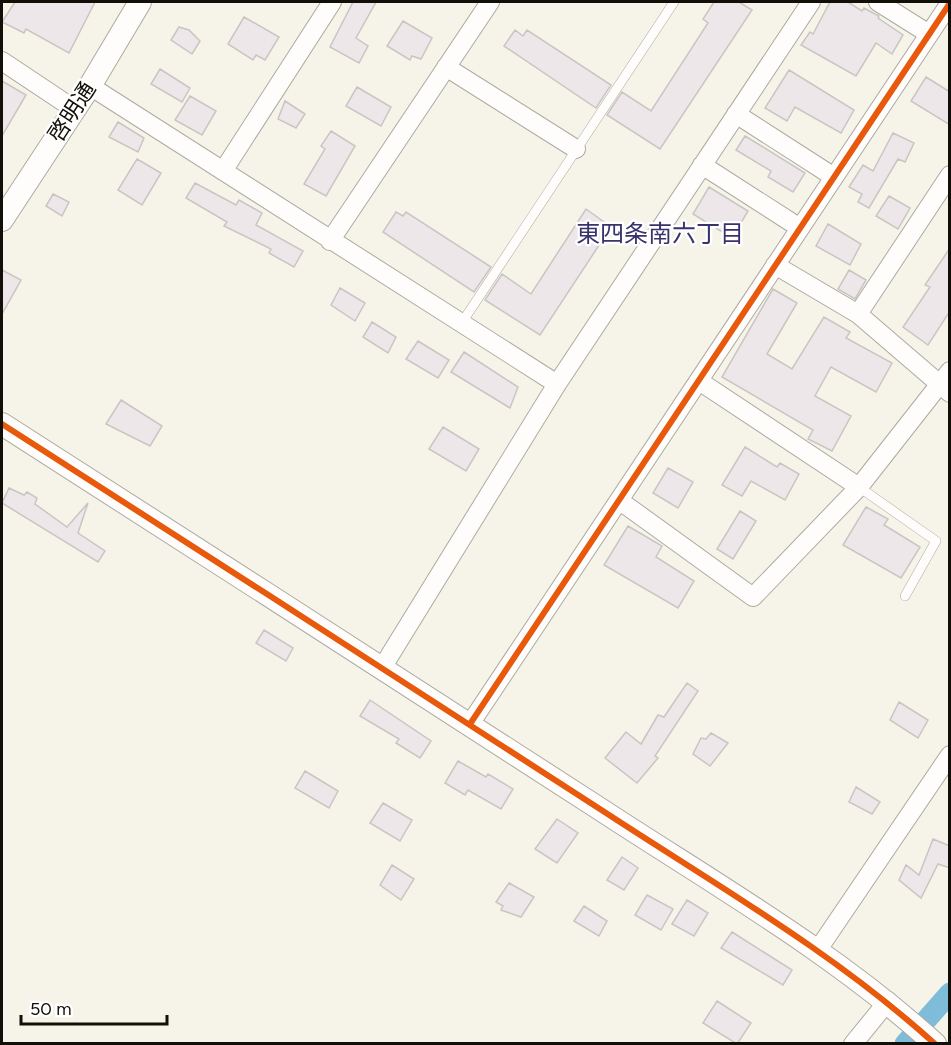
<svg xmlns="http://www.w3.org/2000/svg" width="951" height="1045" font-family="Figtree,'Noto Sans JP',sans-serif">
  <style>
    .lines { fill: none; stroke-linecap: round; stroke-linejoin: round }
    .canal { stroke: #7ebcda; stroke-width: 21 }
    .building { fill: #eee7ea; stroke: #c8c5c3; stroke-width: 1.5 }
    .service-casing { stroke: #acaaa0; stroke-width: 10 }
    .minor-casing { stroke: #acaaa0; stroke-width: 20 }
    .tertiary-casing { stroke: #acaaa0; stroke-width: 24 }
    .service { stroke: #fefdfc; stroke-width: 9 }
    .minor { stroke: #fefdfc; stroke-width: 18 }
    .tertiary { stroke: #fefdfc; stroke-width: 22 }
    .cycleway-casing { stroke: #fff; stroke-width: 10 }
    .cycleway { stroke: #e8590c; stroke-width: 6 }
    .labels { text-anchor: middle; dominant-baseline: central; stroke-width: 4.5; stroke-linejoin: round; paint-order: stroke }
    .street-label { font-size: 22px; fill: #110f08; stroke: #fff }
    .neighbourhood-label { font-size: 24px; fill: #38326d; stroke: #fff }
  </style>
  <rect width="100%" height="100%" fill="#f6f4e8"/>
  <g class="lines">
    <path class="canal" d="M905,1044l45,-51"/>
  </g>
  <path class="building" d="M15,2h80l-26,51 -43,-24 -2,4 -22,-11z
    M353,2h23l-20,36 12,8 -9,17 -29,-16z
    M714,2h25l13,8 -92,139 -53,-34 15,-23 29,19 57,-88 -5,-4z
    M830,2h18l14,9 2,-3 15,8 -1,2 25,17 -11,19 -16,-11 -20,33 -55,-31 9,-13 3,2z
    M244,17l35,20 -14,23 -9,-5 -3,5 -25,-16z
    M403,21l29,17 -11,21 -9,-3 -2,4 -23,-14z
    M179,27l10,3 11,11 -8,13 -21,-14z
    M515,30l8,6 4,-6 84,55 -15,23 -92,-62z
    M160,69l30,19 -8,14 -31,-18z
    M789,70l65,40 -13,23 -46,-26 -8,14 -22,-13z
    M926,77l24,15v33l-39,-24z
    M2,81l24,14 -24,41z
    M357,87l34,20 -10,19 -35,-20z
    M190,96l26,15 -14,24 -27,-15z
    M285,101l20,13 -9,14 -18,-9z
    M118,122l26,16 -6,14 -29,-15z
    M331,131l24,15 -29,50 -22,-12 21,-35 -4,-3z
    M893,133l21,10 -9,19 -7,-3 -29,49 -11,-6 4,-8 -13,-7 14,-22 10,6z
    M745,136l60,37 -12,19 -25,-15 3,-6 -35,-21z
    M137,159l24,14 -19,32 -24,-15z
    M195,183l41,22 3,-5 23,13 -6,12 47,26 -9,16 -25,-14 2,-4 -47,-23 3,-4 -41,-24z
    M709,187l39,24 -16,27 -39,-24z
    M53,194l16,8 -7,14 -16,-10z
    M889,196l21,12 -12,21 -22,-13z
    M586,209l25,18 -71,108 -55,-35 17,-26 29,20z
    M396,212l7,4 3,-4 85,55 -17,25 -91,-60z
    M828,224l33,20 -11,21 -34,-19z
    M950,248v63l-22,34 -25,-18 27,-40 -5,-2z
    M2,270l19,10 -19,34z
    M849,270l17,10 -11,19 -17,-10z
    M340,288l25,15 -10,18 -24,-16z
    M773,289l24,14 -30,51 25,15 32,-52 26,15 -4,6 46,25 -16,29 -45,-25 -16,29 36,20 -19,35 -24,-12 5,-9 -91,-53z
    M372,322l24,15 -8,16 -25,-16z
    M418,341l31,19 -11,18 -32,-19z
    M464,352l54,35 -8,21 -59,-36z
    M121,400l41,26 -12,20 -44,-22z
    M443,427l36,22 -13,22 -37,-22z
    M745,447l32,20 3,-4 19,11 -14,26 -34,-19 -9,15 -20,-11z
    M668,468l25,14 -15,26 -25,-15z
    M9,488l15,7 3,-3 10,6 -2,6 32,23 21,-24 -10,30 27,18 -7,11 -96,-59z
    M866,507l22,12 -4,6 36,22 -19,31 -58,-33z
    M740,511l16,10 -23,38 -16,-10z
    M628,526l34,20 -6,11 38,24 -16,27 -74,-43z
    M264,630l29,18 -7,13 -30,-18z
    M687,683l11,8 -43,65 3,2 -21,25 -32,-25 21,-26 15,12 17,-29 6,2z
    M370,700l61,41 -11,17 -24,-15 3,-4 -39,-23z
    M899,702l29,18 -10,18 -28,-18z
    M711,733l17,10 -18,23 -17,-12 8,-16 5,1z
    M458,761l28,16 2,-3 25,15 -12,20 -33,-19 -3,5 -20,-12z
    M305,771l33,20 -9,17 -34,-20z
    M856,787l24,15 -8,12 -23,-12z
    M383,803l29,17 -12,21 -30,-18z
    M557,819l21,14 -21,30 -22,-14z
    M933,839l17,7v22l-12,-4 -17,34 -22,-18 7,-15 13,10z
    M622,857l16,11 -14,22 -17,-10z
    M392,865l22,14 -13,21 -21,-15z
    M509,883l25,14 -13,20 -20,-7 2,-4 -7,-4z
    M647,895l26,14 -12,21 -26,-15z
    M687,900l21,13 -14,23 -22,-12z
    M584,906l23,15 -8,15 -25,-15z
    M732,932l60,38 -9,15 -62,-37z
    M717,1001l34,22 -14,21 -34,-21z"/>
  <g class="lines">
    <g class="service-casing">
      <path id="service" d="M461,324l213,-322
        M859,487l77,54 -31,55"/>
    </g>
    <g class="minor-casing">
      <path id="minor" d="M878,2l51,32
        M2,61l72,48
        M446,67l130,82
        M90,86l467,298
        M736,114l98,63
        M702,165l98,63
        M223,171l109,-169
        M330,241l160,-239
        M775,265l83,49 92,79
        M858,314l92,-139
        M699,381l160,106
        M620,501l133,96 106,-110 91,-116
        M382,668l175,-284 254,-382
        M470,724l480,-721
        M817,951l133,-196
        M853,1044l35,-43"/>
    </g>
    <g class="tertiary-casing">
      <path id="tertiary" d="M2,220l88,-134 50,-84
        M2,424c200,129 402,257 601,387 113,74 232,142 332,233"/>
    </g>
    <use href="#service" class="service"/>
    <use href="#minor" class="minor"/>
    <use href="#tertiary" class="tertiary"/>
    <g class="cycleway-casing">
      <path id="cycleway" d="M2,424c200,129 402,257 601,387 113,74 232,142 332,233
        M470,724l480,-721"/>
    </g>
    <use href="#cycleway" class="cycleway"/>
  </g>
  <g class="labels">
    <g class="street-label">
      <text transform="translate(72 112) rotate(-57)">啓明通</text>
    </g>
    <g class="neighbourhood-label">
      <text x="660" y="233">東四条南六丁目</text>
    </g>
  </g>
  <rect width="951" height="1045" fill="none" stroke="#110f08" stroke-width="6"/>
  <path d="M21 1015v9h146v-9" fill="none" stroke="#110f08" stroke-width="3"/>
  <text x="30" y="1015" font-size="18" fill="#110f08" stroke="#ffffff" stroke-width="4.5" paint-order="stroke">50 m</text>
</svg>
